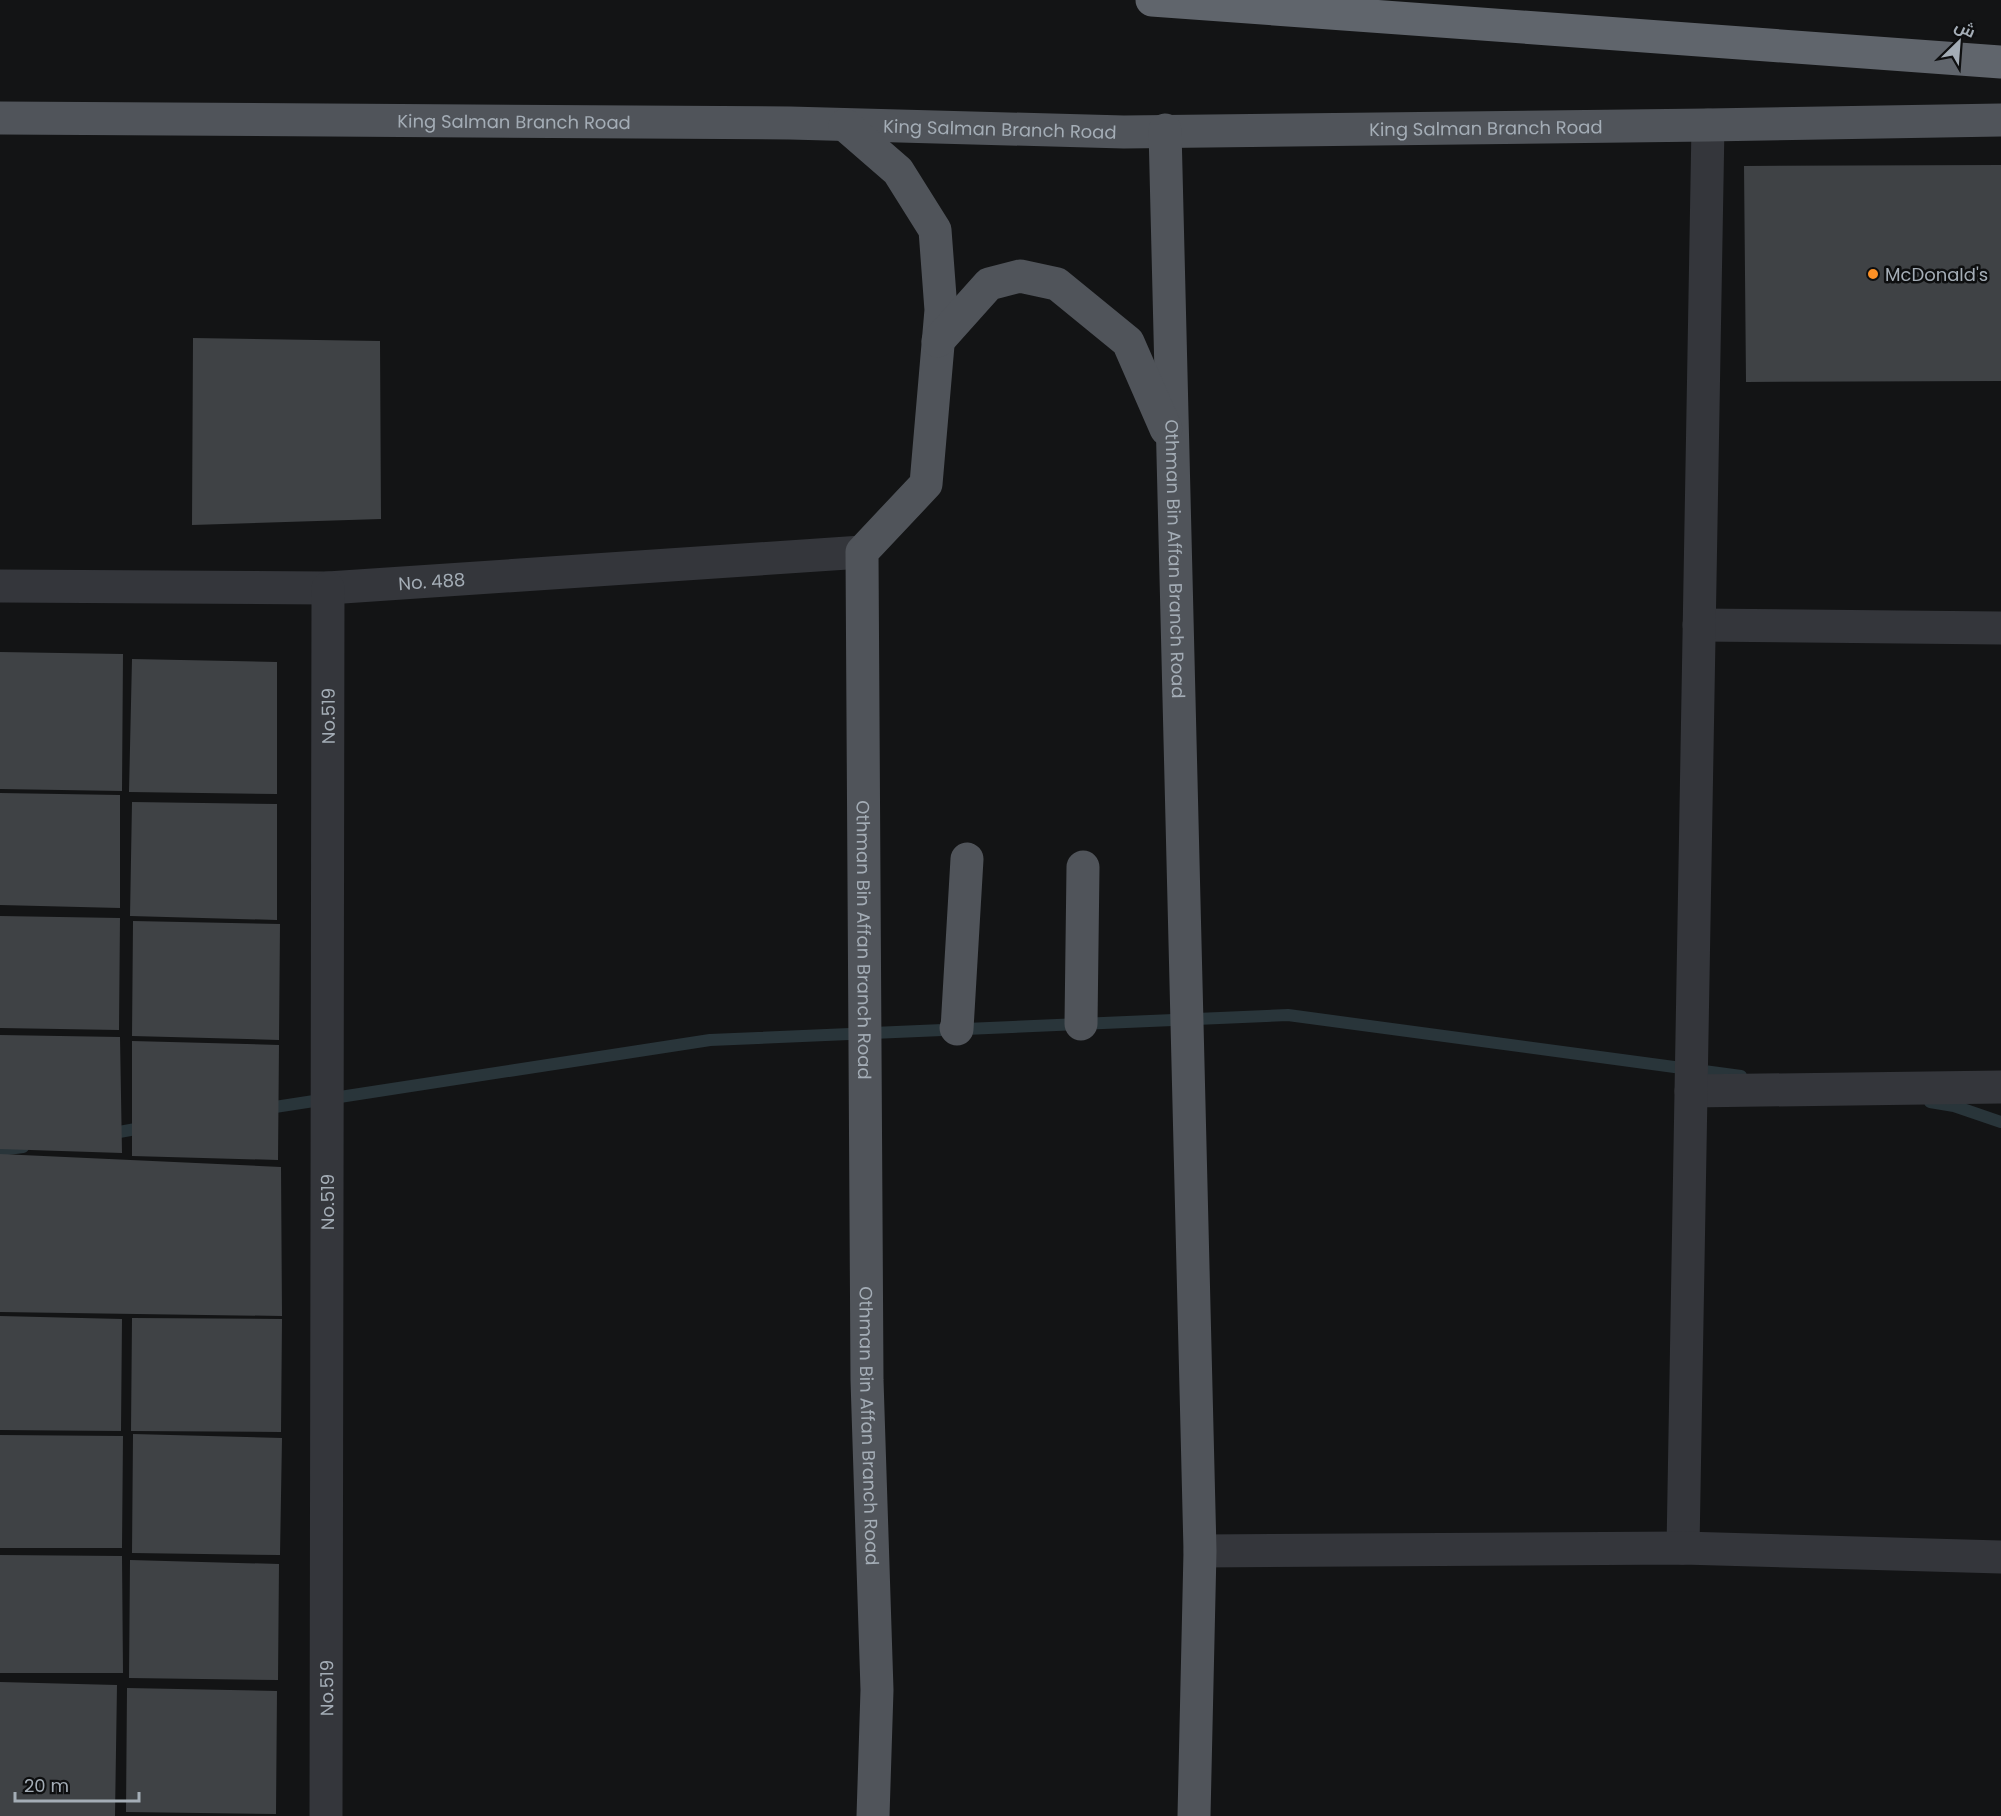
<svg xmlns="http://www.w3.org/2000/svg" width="2001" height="1816" font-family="Poppins,Cairo,sans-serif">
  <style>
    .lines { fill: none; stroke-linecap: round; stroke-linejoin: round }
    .stream { stroke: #29353a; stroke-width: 12 }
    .building { fill: #3f4245 }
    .minor { stroke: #34363b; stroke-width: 33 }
    .major { stroke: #50545a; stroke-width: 33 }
    .highway { stroke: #60656c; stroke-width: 33 }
    .poi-dot { fill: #fc9025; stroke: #0e0f10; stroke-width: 2 }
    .labels { text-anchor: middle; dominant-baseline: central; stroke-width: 5; stroke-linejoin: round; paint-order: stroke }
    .street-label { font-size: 18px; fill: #a4adb6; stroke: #0e0f10 }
    .poi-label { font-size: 18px; fill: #a4adb6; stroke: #0e0f10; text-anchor: start }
  </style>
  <rect width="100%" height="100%" fill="#131415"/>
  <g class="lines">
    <path class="stream" d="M1930,1102l24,4 47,16
      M262,1109l448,-69 578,-25 453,61
      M108,1134l39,-7
      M0,1150l23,-3"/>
  </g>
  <path class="building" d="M2001,165v216l-255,1 -2,-216z
    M193,338l187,3 1,178 -189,6z
    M0,652l123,2 -1,137 -122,-2z
    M132,659l145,3v132l-148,-2z
    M0,793l120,2v113l-120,-3z
    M132,802l145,2v116l-147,-4z
    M0,916l120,2 -1,112 -119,-2z
    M133,921l147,3 -1,116 -147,-4z
    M0,1035l120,2 2,116 -122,-4z
    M132,1041l147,4 -1,115 -146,-4z
    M0,1154l281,13 1,149 -282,-4z
    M0,1316l122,3 -1,112 -121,-1z
    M132,1318l150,1 -1,113 -150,-1z
    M133,1434l149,4 -2,117 -148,-2z
    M0,1435l123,1 -1,112h-122z
    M0,1555l122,1 1,117h-123z
    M130,1560l149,4 -1,116 -149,-2z
    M0,1682l117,3 -2,131h-115z
    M127,1688l150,3 -1,123 -150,-2z"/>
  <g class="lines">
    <g class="minor">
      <path id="s1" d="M0,586l328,2 534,-36"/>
      <path d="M1699,625l302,3"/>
      <path d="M1691,1091l310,-4"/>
      <path d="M1683,1548l25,-1423"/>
      <path d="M1200,1551l483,-3 318,9"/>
      <path id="s2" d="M326,1816l2,-1228"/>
    </g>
    <g class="major">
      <path id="s3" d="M0,118l790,5 334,9 584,-7 293,-5"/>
      <path id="s4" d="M845,125l53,46 37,59 6,80 -15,174 -64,68 5,828 10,310 -4,126"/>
      <path id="s5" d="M1165,130l35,1421 -6,265"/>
      <path d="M938,341l51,-57 31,-8 37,8 71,58 38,87"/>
      <path d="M1081,1024l2,-157"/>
      <path d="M956,1028l1,1 10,-170"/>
    </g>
    <path class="highway" d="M1152,0l849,62"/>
  </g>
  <circle class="poi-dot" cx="1873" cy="274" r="6"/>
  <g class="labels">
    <g class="street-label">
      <text stroke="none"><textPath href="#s3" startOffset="514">King Salman Branch Road</textPath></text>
      <text stroke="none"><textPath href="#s3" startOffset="1486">King Salman Branch Road</textPath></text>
      <text stroke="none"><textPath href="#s3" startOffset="1000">King Salman Branch Road</textPath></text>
      <text stroke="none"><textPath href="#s5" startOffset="429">Othman Bin Affan Branch Road</textPath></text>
      <text stroke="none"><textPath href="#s1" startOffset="432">No. 488</textPath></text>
      <text stroke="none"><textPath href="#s2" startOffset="1100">No.519</textPath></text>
      <text stroke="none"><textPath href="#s4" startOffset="876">Othman Bin Affan Branch Road</textPath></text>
      <text stroke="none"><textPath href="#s2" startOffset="614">No.519</textPath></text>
      <text stroke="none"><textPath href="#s4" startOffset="1362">Othman Bin Affan Branch Road</textPath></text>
      <text stroke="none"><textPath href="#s2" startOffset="128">No.519</textPath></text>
    </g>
    <g class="poi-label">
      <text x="1885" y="274">McDonald's</text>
    </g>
  </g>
  <g transform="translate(1959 42) rotate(25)" stroke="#0e0f10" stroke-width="4.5" paint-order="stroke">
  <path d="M0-4.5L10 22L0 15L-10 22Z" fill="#a4adb6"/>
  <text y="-9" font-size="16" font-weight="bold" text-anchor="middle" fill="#a4adb6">ش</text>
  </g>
  <path d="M15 1792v9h124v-9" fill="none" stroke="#a4adb6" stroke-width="3"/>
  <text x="24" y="1792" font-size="18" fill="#a4adb6" stroke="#0e0f10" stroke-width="4.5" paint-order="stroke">20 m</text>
</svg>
